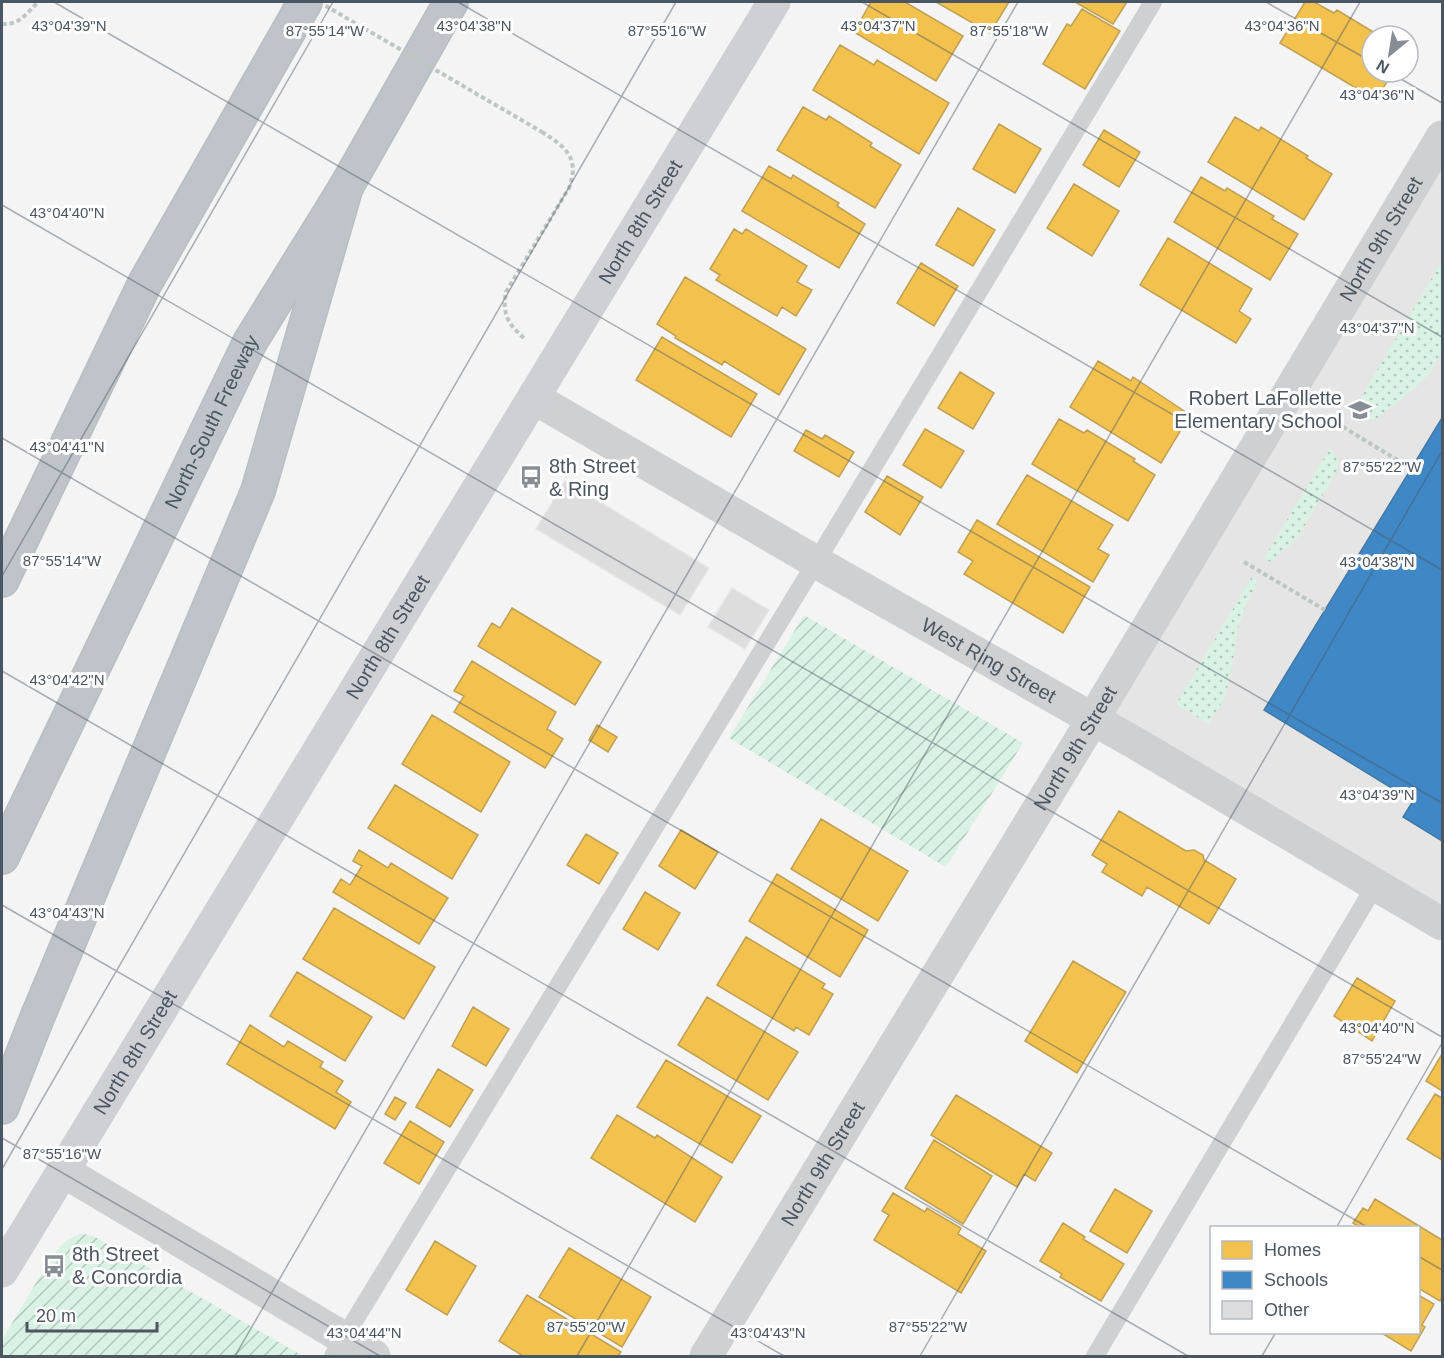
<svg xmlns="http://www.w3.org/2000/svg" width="1444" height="1358" font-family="Helvetica,sans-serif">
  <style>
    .education { fill: #e6e5e6 }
    .grass { fill: url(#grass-dots) }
    .garden { fill: url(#garden-furrows) }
    .homes { fill: #f2c14e; stroke: #c0a154; stroke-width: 1.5 }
    .schools { fill: #3f88c5; stroke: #4279a7; stroke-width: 1.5 }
    .building { fill: #ddddde; stroke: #e5e6e7; stroke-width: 1.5 }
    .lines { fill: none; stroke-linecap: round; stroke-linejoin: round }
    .highway-casing { stroke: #b9bec3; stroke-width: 36 }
    .path { stroke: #bcc7c4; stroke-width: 4; stroke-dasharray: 4.5 3; stroke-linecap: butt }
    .lane { stroke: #ced0d2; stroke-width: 18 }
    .street { stroke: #ced0d2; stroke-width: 33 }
    .secondary { stroke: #ced0d4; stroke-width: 33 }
    .highway { stroke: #bec4c9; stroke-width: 33 }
    .path-bridge { stroke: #bcc7c4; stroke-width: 4; stroke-dasharray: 4.5 3; stroke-linecap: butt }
    .ticks { fill: none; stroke: #4a5661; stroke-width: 1.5; stroke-opacity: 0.45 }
    .labels { text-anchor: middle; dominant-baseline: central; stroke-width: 6; stroke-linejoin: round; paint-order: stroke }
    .street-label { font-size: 20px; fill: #4a5661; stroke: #fff }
    .poi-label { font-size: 20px; fill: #4a5661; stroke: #fff; text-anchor: start }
    .ticks-label { font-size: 15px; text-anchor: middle; fill: #4a5661; stroke: #fff; stroke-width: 6; stroke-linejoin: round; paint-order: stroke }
  </style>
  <defs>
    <pattern id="grass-dots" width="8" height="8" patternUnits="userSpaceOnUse" patternTransform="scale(1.5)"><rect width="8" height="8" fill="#d9f2e3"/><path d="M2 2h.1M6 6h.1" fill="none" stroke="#b2c7bb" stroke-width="1.8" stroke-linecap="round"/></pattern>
    <pattern id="garden-furrows" width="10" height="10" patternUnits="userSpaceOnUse" patternTransform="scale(1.5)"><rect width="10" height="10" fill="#d9f2e3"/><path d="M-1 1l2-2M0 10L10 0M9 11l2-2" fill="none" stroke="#b2c7bb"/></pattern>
  </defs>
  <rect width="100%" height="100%" fill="#f4f4f4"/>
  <path class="education" d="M1442,137v787l-349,-205z"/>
  <path class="grass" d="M1442,261v91l-13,23 -27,24 -25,19 -11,3 -14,-9z
    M1330,448l8,11 -1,12 -41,69 -26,22 -6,-4z
    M1252,577l6,4 -13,26 -7,21 -8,49 -6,22 -15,25 -33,-20z"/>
  <path class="garden" d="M804,615l219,128 -77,124 -217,-129z
    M81,1233l14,4 208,119h-301v-16l44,-74 11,-16 10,-10z"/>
  <path class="homes" d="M871,2h34l58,34 -27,45 -82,-49z
    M936,2h73l-19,31z
    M1075,2h52l-14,22z
    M1305,2h9l20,11 3,-3 43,26h-8v36h21l-17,28 -96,-57z
    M1082,9l38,22 -35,58 -42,-25 24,-40 4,2z
    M840,45l34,20 3,-5 72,43 -30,51 -106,-64z
    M803,107l23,13 3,-4 43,27 -2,3 31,19 -26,43 -98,-58z
    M1235,117l24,14 2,-4 47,29 -2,2 26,16 -28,46 -96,-58z
    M999,124l42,25 -26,44 -42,-24z
    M1104,130l36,22 -21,35 -36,-22z
    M769,166l22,13 2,-4 46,28 -2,3 28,18 -26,44 -97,-57z
    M1201,177l24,14 2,-3 47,28 -2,3 26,15 -28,46 -96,-58z
    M1074,184l45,27 -27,45 -45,-28z
    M958,208l37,22 -22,36 -37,-21z
    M734,229l8,5 4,-5 61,37 -10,16 15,8 -16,26 -14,-9 -5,9 -61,-36 4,-5 -10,-6z
    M1168,238l84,51 -13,22 12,8 -15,24 -96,-58z
    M921,263l37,23 -24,40 -37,-23z
    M685,277l121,72 -27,46 -55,-34 -2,4 -47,-27 1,-2 -19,-12z
    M662,337l95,57 -26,43 -95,-57z
    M1098,361l33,20 2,-4 57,38 -29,48 -91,-56z
    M960,372l34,21 -21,36 -35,-21z
    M1059,419l25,14 3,-3 48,29 -2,2 22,14 -27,46 -96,-57z
    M925,429l39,22 -23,37 -38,-23z
    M806,430l16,9 3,-4 29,17 -15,25 -45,-26z
    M1027,475l86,50 -15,24 11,6 -16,27 -96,-58z
    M887,476l36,21 -23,38 -35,-23z
    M977,520l113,67 -27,46 -99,-59 9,-13 -15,-9z
    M512,608l89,54 -26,43 -97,-59 14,-23 8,5z
    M472,661l84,51 -9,17 16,10 -18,29 -91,-56 10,-16 -10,-5z
    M432,715l78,47 -29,50 -79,-48z
    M597,725l20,12 -9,15 -19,-12z
    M395,785l83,50 -26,44 -84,-51z
    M1119,811l67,40 8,-1 9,5 1,5 32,19 -27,45 -62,-37 -5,9 -40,-24 5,-8 -15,-9z
    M821,819l87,52 -30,50 -87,-52z
    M681,830l37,22 -23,37 -36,-23z
    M586,834l32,19 -19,31 -32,-19z
    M359,850l29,18 3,-5 57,35 -29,46 -86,-52 8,-13 9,6 12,-19 -9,-5z
    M777,874l91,56 -28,47 -91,-56z
    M645,892l35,21 -22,37 -35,-21z
    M334,908l101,59 -31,52 -101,-60z
    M746,937l79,47 -3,4 11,6 -24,41 -13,-8 -2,4 -77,-46z
    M1073,961l53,31 -49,81 -52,-32z
    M297,972l75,45 -27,44 -75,-45z
    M1357,978l38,23 -23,40 -38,-25z
    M707,997l91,55 -30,48 -90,-55z
    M473,1007l36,22 -23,37 -34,-20z
    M250,1025l34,22 4,-6 35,21 -3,5 23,14 -7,11 15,10 -16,27 -108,-65z
    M1442,1054v37l-16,-10z
    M666,1060l95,56 -29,47 -95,-56z
    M438,1069l35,21 -23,37 -34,-20z
    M1435,1094l7,4v62l-35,-21z
    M956,1095l96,58 -17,28 -11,-7 -7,13 -86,-52z
    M395,1097l11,6 -11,17 -10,-6z
    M617,1115l38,23 2,-3 65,42 -27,45 -104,-64z
    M410,1121l34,21 -25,42 -35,-21z
    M934,1140l58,36 -29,48 -58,-36z
    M1115,1189l37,22 -25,42 -37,-22z
    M893,1193l32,19 2,-4 34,20 -3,6 28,17 -25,42 -87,-53 15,-25 -7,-4z
    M1375,1199l67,41v57l-2,4 -22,-13v-60h-60v-2l-5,-3 10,-15 5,3z
    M1063,1223l22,14 -2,2 41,25 -23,37 -41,-24 2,-3 -22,-13z
    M435,1241l41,25 -29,49 -41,-25z
    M569,1248l82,49 -29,50 -83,-50z
    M527,1295l94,57 -3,4h-95l-24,-15z
    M1418,1295l16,9 -12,21 3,2 -14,24 -31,-19h38z"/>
  <path class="schools" d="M1442,418v423l-39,-24 10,-16 -149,-91z"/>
  <path class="building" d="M565,481l144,87 -29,47 -144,-86z
    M732,588l37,22 -24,39 -37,-22z"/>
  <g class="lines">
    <g class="highway-casing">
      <g id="highway">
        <path d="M2,580l143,-297 160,-281"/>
        <path id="s4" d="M2,857l248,-515 96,-155 105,-185"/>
        <path d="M2,1107l35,-89 221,-527 88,-304"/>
      </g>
    </g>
    <path class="path" d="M2,24c18,1 24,-10 36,-22
      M524,338c-16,-14 -22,-24 -18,-46l63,-104c11,-30 -3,-41 -27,-56
      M1330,419l82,50
      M1244,562l81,48"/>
    <path class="lane" d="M333,1356l483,-794 337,-560
      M1095,1356l281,-472"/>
    <g class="street">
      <path id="s1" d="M534,398l282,164 319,181 307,181"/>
      <path d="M63,1171l311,185"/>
      <path id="s2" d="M706,1356l387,-637 349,-582"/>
    </g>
    <path class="secondary" id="s3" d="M2,1271l772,-1269"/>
    <use href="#highway" class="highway"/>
    <path class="path-bridge" d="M319,2l223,130"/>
  </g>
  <path class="ticks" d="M54,2l1388,801M458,2l984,568M862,2l580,335M1266,2l106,60M1389,72l53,31M2,205l1440,832M2,438l1367,790M2,576l331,-574M2,671l1186,685M2,905l782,451M2,1138l378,218M2,1169l674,-1167M1336,1228l106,-185M1418,1256l24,14M235,1356l783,-1354M577,1356l783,-1354M920,1356l522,-905M1262,1356l14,-24"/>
  <defs>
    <g id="school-bare" transform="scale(1.8)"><path d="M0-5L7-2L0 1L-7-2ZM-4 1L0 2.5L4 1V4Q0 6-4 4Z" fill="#868d94" stroke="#fff" stroke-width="2.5" paint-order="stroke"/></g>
    <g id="bus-bare" transform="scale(1.8)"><path d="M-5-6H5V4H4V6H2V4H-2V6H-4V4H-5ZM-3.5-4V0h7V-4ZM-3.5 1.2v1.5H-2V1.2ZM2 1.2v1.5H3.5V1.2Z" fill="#868d94" stroke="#fff" stroke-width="2.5" paint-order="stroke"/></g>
  </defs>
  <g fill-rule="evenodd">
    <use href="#school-bare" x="1360" y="410"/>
    <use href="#bus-bare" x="531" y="477"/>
    <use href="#bus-bare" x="54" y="1266"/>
  </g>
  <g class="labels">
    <g class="street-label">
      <text stroke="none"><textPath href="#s3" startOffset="1228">North 8th Street</textPath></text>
      <text stroke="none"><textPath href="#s2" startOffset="1305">North 9th Street</textPath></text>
      <text stroke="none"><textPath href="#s4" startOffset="483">North-South Freeway</textPath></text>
      <text stroke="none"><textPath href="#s3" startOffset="742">North 8th Street</textPath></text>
      <text stroke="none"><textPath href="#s1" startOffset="525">West Ring Street</textPath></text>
      <text stroke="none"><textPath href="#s2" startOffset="711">North 9th Street</textPath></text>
      <text stroke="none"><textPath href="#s3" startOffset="256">North 8th Street</textPath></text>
      <text stroke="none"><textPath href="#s2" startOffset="225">North 9th Street</textPath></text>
    </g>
    <g class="poi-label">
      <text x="1342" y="398" text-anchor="end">Robert LaFollette<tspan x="1342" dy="23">Elementary School</tspan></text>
      <text x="549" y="466">8th Street<tspan x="549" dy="23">&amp; Ring</tspan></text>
      <text x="72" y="1254">8th Street<tspan x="72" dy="23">&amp; Concordia</tspan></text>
    </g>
  </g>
  <g class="ticks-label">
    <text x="69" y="31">43°04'39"N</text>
    <text x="474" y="31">43°04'38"N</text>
    <text x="878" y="31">43°04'37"N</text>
    <text x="1282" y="31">43°04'36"N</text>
    <text x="325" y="36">87°55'14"W</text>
    <text x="667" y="36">87°55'16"W</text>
    <text x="1009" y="36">87°55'18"W</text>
    <text x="1377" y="100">43°04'36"N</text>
    <text x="67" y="218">43°04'40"N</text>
    <text x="1377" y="333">43°04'37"N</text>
    <text x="67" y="452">43°04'41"N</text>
    <text x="1382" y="472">87°55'22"W</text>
    <text x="62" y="566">87°55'14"W</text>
    <text x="1377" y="567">43°04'38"N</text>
    <text x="67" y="685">43°04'42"N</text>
    <text x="1377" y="800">43°04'39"N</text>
    <text x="67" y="918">43°04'43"N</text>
    <text x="1377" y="1033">43°04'40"N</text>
    <text x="1382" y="1064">87°55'24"W</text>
    <text x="62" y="1159">87°55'16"W</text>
    <text x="586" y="1332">87°55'20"W</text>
    <text x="928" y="1332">87°55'22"W</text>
    <text x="364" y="1338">43°04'44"N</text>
    <text x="768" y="1338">43°04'43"N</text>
  </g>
  <rect width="1444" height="1358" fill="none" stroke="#4a5661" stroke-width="6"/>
  <rect x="1210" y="1226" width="210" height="108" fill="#ffffff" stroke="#b7bbc0" stroke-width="1.5"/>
  <rect x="1222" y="1241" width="30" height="18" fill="#f2c14e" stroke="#b7bbc0" stroke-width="1.5"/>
  <text x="1264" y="1256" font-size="18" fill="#4a5661">Homes</text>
  <rect x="1222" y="1271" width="30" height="18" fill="#3f88c5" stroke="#b7bbc0" stroke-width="1.5"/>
  <text x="1264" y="1286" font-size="18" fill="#4a5661">Schools</text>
  <rect x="1222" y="1301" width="30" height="18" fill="#ddddde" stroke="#b7bbc0" stroke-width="1.5"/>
  <text x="1264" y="1316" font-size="18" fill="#4a5661">Other</text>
  <g transform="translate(1390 54) rotate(210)"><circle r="28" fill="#ffffff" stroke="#b7bbc0" stroke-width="1.5"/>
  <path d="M0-4.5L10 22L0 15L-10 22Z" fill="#868d94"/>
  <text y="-9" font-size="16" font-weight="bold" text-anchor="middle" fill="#4a5661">N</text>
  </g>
  <path d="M27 1322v9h130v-9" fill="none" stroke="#4a5661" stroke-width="3"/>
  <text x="36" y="1322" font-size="18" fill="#4a5661" stroke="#ffffff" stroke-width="4.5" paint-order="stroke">20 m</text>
</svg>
